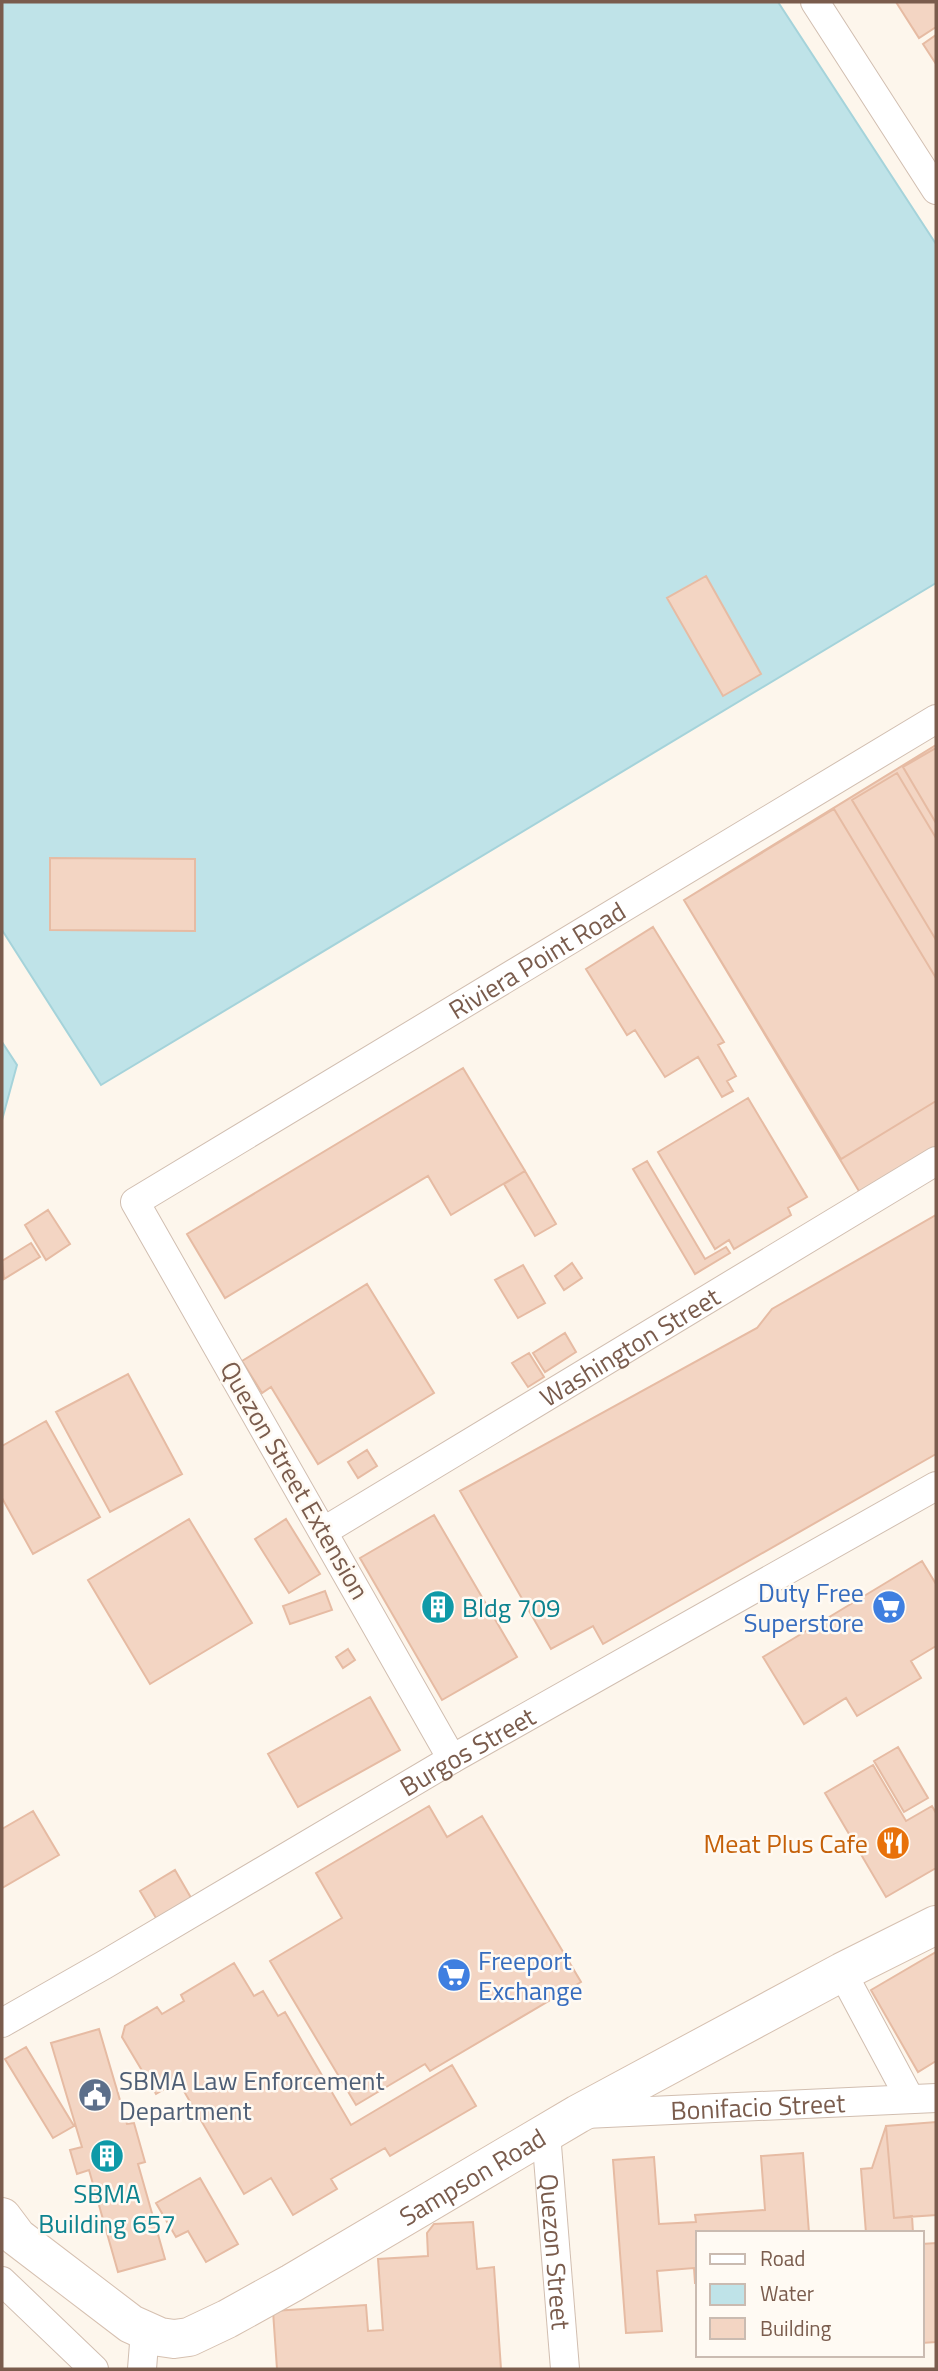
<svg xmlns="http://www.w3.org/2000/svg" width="938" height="2371" font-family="'Titillium Web',sans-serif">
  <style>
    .water { fill: #bfe3e8; stroke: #a5d3da; stroke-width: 2 }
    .building { fill: #f3d5c3; stroke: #e6bba3; stroke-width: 2 }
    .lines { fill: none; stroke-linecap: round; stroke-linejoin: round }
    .minor-casing { stroke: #d1beb0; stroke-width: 30 }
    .secondary-casing { stroke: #d6c0b0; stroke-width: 40 }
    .minor { stroke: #fff; stroke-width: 28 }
    .secondary { stroke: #fff; stroke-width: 38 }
    .labels { text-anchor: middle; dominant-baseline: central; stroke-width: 5; stroke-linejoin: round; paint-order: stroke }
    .street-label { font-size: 26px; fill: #7a5c4d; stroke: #fffaf3 }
    .shop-label { font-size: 26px; fill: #366cbe; stroke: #fffaf3; text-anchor: end }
    .culture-label { font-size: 26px; fill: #0d838f; stroke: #fffaf3; text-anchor: start }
    .food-label { font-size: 26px; fill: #c56008; stroke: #fffaf3; text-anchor: end }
    .service-label { font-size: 26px; fill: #4e5e75; stroke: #fffaf3; text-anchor: start }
  </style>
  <rect width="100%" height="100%" fill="#fdf6ec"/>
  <path class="water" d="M2,2h776l158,242v339l-835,502 -99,-155z
    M2,1042l15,23 -15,55z"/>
  <path class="building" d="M896,2h40v25l-17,11z
    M936,35v29l-13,-20z
    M706,576l55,98 -38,22 -56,-98z
    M936,745v404l-74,47 -178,-296z
    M936,748v75l-33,-56z
    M897,773l39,65v102l-84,-140z
    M834,809l102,169v123l-95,58 -157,-259z
    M50,858l145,1v72l-145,-1z
    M653,927l71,115 -6,3 18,31 -9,5 6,10 -11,6 -24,-40 -33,20 -30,-47 -8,5 -41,-66z
    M463,1068l62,103 -74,44 -23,-39 -203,122 -38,-64z
    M748,1098l59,99 -19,11 3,7 -57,34 -5,-9 -14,9 -57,-97z
    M647,1161l58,98 21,-12 4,6 -35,21 -62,-105z
    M525,1171l31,53 -21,12 -31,-52z
    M48,1210l22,34 -24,16 -21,-35z
    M936,1215v239l-333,190 -10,-18 -42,23 -91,-158 297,-163 15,-19z
    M31,1243l9,14 -36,22 -2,-18z
    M572,1263l10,15 -18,12 -9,-14z
    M523,1265l22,38 -27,15 -23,-38z
    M367,1284l67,109 -116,71 -47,-77 -9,6 -20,-32z
    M565,1333l11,19 -31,20 -12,-19z
    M529,1353l15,24 -16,10 -16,-24z
    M128,1374l54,100 -72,38 -54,-100z
    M46,1421l54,96 -67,37 -31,-56v-52z
    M367,1450l10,16 -19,12 -10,-16z
    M434,1515l83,142 -75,43 -82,-142z
    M189,1519l63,104 -102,61 -62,-104z
    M286,1519l34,55 -31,19 -34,-54z
    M922,1561l14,23v62l-25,15 10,17 -64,38 -11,-18 -42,26 -41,-67z
    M325,1591l7,19 -42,14 -7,-18z
    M348,1649l7,11 -12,8 -7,-11z
    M370,1697l30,53 -102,57 -30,-53z
    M898,1747l30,51 -24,14 -30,-51z
    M873,1765l33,56 26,-15 4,7v55l-50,29 -61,-104z
    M429,1806l18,31 35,-21 99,166 -151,89 -5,-7 -69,41 -86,-144 72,-43 -26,-45z
    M33,1811l26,44 -57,33v-59z
    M175,1870l19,33 -35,20 -19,-32z
    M936,1952v109l-18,11 -47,-82z
    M234,1963l20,33 9,-5 15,25 7,-4 66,113 101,-60 24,41 -86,50 -5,-8 -54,31 6,10 -44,26 -22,-37 -27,16 -66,-113 -22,13 -34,-57 3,-11 32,-19 5,7 22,-13 -3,-6z
    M99,2029l28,95 7,-1 11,39 -7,2 27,95 -47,13 -29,-102 -12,4 -7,-24 12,-3 -31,-104z
    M26,2047l48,79 -21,12 -48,-79z
    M936,2122v93l-42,3 -8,-92z
    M886,2126l8,92 18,-2 1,17h-47l-5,-64 11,-1z
    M803,2153l6,80h-111v50h-3l-1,-15 -37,3 5,60 -36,2 -13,-173 41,-3 5,67 37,-2 -1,-7 70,-5 -4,-54z
    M200,2178l38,66 -32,18 -18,-31 -12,6 -20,-34z
    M473,2222l4,47 17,-2 7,102h-224l-4,-58 93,-6 2,26 15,-1 -5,-71 50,-3 -1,-23 7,-9z
    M936,2243v99l-14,1v-99z"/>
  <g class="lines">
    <g class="minor-casing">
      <g id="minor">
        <path d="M815,2l121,188"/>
        <path id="s1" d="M324,1531l612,-370"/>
        <path id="s2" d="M452,1759l-317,-557 801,-483"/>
        <path d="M842,1972l68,127"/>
        <path id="s3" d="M2,2023l102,-58 348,-206 484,-273"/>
        <path id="s4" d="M585,2114l351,-16"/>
        <path id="s5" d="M546,2133l19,236"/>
        <path d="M2,2281l92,88"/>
        <path d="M142,2369l3,-38"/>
      </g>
    </g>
    <g class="secondary-casing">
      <g id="secondary">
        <path id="s6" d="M2,2217l15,20 114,87 29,13 14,2 15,-2 38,-18 65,-36 286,-169 264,-142 94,-47"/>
      </g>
    </g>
    <use href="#minor" class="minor"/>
    <use href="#secondary" class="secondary"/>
  </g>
  <defs>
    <g id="building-disc" transform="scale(1.75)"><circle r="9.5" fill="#0f9aa8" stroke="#fffaf3"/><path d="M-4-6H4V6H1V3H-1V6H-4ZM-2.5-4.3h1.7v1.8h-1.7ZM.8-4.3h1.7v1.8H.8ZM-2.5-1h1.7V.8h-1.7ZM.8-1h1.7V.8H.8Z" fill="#fff"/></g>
    <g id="supermarket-disc" transform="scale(1.75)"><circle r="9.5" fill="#3f7fe0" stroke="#fffaf3"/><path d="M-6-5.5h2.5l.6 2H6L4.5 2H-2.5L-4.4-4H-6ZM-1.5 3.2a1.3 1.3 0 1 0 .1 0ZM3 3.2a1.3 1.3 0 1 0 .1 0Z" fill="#fff"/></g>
    <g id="restaurant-disc" transform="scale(1.75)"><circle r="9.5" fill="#e8710a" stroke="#fffaf3"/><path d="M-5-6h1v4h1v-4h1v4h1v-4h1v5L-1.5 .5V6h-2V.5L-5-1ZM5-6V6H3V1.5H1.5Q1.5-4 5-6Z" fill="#fff"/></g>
    <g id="civic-disc" transform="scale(1.75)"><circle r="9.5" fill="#5c6f8a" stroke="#fffaf3"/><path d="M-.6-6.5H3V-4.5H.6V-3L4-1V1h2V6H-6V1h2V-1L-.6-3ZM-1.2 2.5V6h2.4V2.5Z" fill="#fff"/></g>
  </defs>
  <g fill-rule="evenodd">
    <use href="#building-disc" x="438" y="1607"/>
    <use href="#supermarket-disc" x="889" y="1607"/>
    <use href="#restaurant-disc" x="893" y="1843"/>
    <use href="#supermarket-disc" x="454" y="1975"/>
    <use href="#civic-disc" x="95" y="2095"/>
    <use href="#building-disc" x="107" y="2156"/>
  </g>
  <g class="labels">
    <g class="street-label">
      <text stroke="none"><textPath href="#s2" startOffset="1110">Riviera Point Road</textPath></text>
      <text stroke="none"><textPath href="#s1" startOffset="357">Washington Street</textPath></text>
      <text transform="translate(295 1480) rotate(60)">Quezon Street Extension</text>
      <text stroke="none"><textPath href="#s3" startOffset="539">Burgos Street</textPath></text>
      <text stroke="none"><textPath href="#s4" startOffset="173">Bonifacio Street</textPath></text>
      <text stroke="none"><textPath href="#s6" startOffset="555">Sampson Road</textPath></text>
      <text stroke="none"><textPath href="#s5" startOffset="119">Quezon Street</textPath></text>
    </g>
    <g class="shop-label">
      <text x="864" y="1592">Duty Free<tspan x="864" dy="30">Superstore</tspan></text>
      <text x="478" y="1960" text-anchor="start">Freeport<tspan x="478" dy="30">Exchange</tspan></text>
    </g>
    <g class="culture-label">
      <text x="462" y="1607">Bldg 709</text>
      <text x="107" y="2193" text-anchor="middle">SBMA<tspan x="107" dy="30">Building 657</tspan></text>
    </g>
    <g class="food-label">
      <text x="868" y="1843">Meat Plus Cafe</text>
    </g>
    <g class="service-label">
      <text x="119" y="2080">SBMA Law Enforcement<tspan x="119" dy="30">Department</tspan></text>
    </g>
  </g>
  <rect width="938" height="2371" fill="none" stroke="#7a5c4d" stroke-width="7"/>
  <rect x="696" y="2231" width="228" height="126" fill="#fffaf3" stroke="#cabbb1" stroke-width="2"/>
  <rect x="710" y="2254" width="35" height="10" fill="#ffffff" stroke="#cabbb1" stroke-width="2"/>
  <text x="760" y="2266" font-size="21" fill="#7a5c4d">Road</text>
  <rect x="710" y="2284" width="35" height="21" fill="#bfe3e8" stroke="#cabbb1" stroke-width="2"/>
  <text x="760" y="2301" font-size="21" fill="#7a5c4d">Water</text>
  <rect x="710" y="2318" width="35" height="21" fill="#f3d5c3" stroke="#cabbb1" stroke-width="2"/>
  <text x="760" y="2336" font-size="21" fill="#7a5c4d">Building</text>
</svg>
